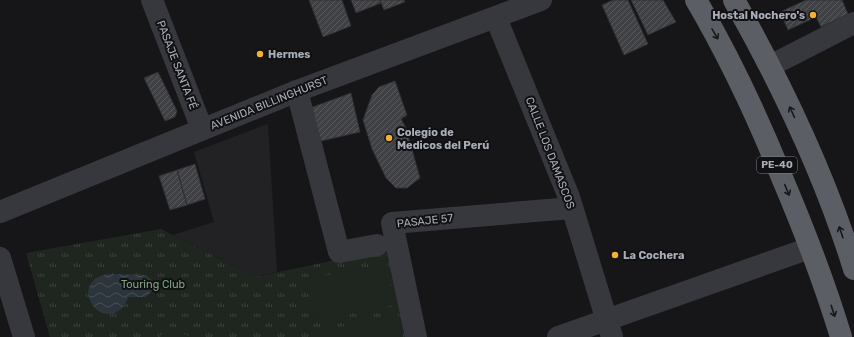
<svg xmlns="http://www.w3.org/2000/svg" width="854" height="337" font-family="Rubik,sans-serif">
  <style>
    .built { fill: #222225 }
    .grass { fill: url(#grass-tufts) }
    .garden { fill: #1e261f }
    .water { fill: url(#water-waves) }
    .building { fill: url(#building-hatch); stroke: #303034 }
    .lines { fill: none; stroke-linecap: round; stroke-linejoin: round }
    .minor { stroke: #37383d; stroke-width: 22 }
    .tertiary { stroke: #37383d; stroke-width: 22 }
    .trunk { stroke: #5b5e65; stroke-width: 22 }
    .oneway { stroke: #18191b }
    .poi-dot { fill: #f2b134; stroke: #111113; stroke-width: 1.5 }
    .labels { text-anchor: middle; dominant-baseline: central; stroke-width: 4; stroke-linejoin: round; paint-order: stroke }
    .shield { fill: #111113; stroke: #7b7e86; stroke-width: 1 }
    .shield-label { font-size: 10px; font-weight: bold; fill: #a8adb8 }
    .poi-label { font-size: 11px; font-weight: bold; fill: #a8adb8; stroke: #111113; text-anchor: start }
    .street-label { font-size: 11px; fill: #a8adb8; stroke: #111113 }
    .park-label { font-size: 11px; fill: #7fa381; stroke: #111113 }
  </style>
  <defs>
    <pattern id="grass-tufts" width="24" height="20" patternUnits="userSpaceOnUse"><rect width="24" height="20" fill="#1e261f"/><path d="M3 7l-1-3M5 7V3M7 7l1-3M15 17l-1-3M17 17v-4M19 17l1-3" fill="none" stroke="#3c433d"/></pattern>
    <pattern id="water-waves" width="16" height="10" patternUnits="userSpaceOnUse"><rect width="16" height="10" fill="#2c353c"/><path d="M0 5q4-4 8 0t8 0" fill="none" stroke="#485056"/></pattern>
    <pattern id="building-hatch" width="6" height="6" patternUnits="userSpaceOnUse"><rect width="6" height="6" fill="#404145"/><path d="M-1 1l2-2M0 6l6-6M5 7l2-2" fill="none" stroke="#595a5e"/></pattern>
  </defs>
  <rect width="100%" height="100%" fill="#161618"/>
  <path class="built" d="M268,124l9,148 -22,5 -82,-42 41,-13 -20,-70z"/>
  <path class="grass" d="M161,229l94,48 133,-28 21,88h-359l-24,-84z"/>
  <path class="garden" d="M388,264l7,41 -82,15 -7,-41z
    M399,316l4,21h-85l-1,-6z
    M166,325l24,12h-30z"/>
  <path class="water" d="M108,274l38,1 6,5v11l-6,6h-17c-3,4 -5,10 -9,13 -25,18 -50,-30 -12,-36z"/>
  <path class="building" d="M309,0h33l9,26 -28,11z
    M351,0h29l1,3 -25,10z
    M380,0h24l1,2 -21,8z
    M613,0h15l20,44 -24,11 -22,-50z
    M631,0h32l13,22 -28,13z
    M806,0h36l6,14 -27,13 -5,-10 -28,13 -8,-18z
    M158,72l19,39 -2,6 -10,4 -21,-43z
    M395,81l12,34 -6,4 5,9 14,50 -13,10h-11l-10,-10 -14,-29 -9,-29 9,-25 7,-8z
    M351,93l9,39 -39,9 -11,-33z
    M195,164l10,35 -18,6 -10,-35z
    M177,170l10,35 -17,5 -11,-34z"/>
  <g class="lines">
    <path class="minor" d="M152,0l50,129
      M496,18l73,179 43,140
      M770,66l84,-43
      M297,91l42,161 38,-7
      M416,337l-24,-114 180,-15
      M558,337l252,-89"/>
    <path class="tertiary" d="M0,212l297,-121 244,-91
      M0,258l24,79"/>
    <path class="trunk" d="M696,0c34,58 62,118 87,180 22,52 42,104 58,157
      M734,0c48,85 91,175 120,269"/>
  </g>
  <defs><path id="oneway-shaft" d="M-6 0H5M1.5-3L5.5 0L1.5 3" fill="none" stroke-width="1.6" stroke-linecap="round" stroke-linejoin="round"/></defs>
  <g class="oneway">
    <use href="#oneway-shaft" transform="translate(715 34) rotate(60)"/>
    <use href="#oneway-shaft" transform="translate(792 112) rotate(-115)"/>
    <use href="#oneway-shaft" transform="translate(787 190) rotate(67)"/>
    <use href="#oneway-shaft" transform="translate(841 232) rotate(-109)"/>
    <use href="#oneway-shaft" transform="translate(833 311) rotate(72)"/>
  </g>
  <g class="poi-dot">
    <circle cx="813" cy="15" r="4"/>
    <circle cx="260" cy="54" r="4"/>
    <circle cx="389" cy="138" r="4"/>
    <circle cx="615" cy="255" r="4"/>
  </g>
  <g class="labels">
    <rect class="shield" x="757" y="157" width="40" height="16" rx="3"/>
    <g class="shield-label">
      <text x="777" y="165">PE-40</text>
    </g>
    <g class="poi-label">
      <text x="805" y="15" text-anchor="end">Hostal Nochero's</text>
      <text x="268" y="54">Hermes</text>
      <text x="397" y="132">Colegio de<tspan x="397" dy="13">Medicos del Perú</tspan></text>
      <text x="623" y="255">La Cochera</text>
    </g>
    <g class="street-label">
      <text transform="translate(177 65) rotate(69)">PASAJE SANTA FÉ</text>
      <text transform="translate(269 103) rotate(-22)">AVENIDA BILLINGHURST</text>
      <text transform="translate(550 153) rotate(69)">CALLE LOS DAMASCOS</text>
      <text transform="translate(425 221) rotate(-6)">PASAJE 57</text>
    </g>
    <g class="park-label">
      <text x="153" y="284">Touring Club</text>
    </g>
  </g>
</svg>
